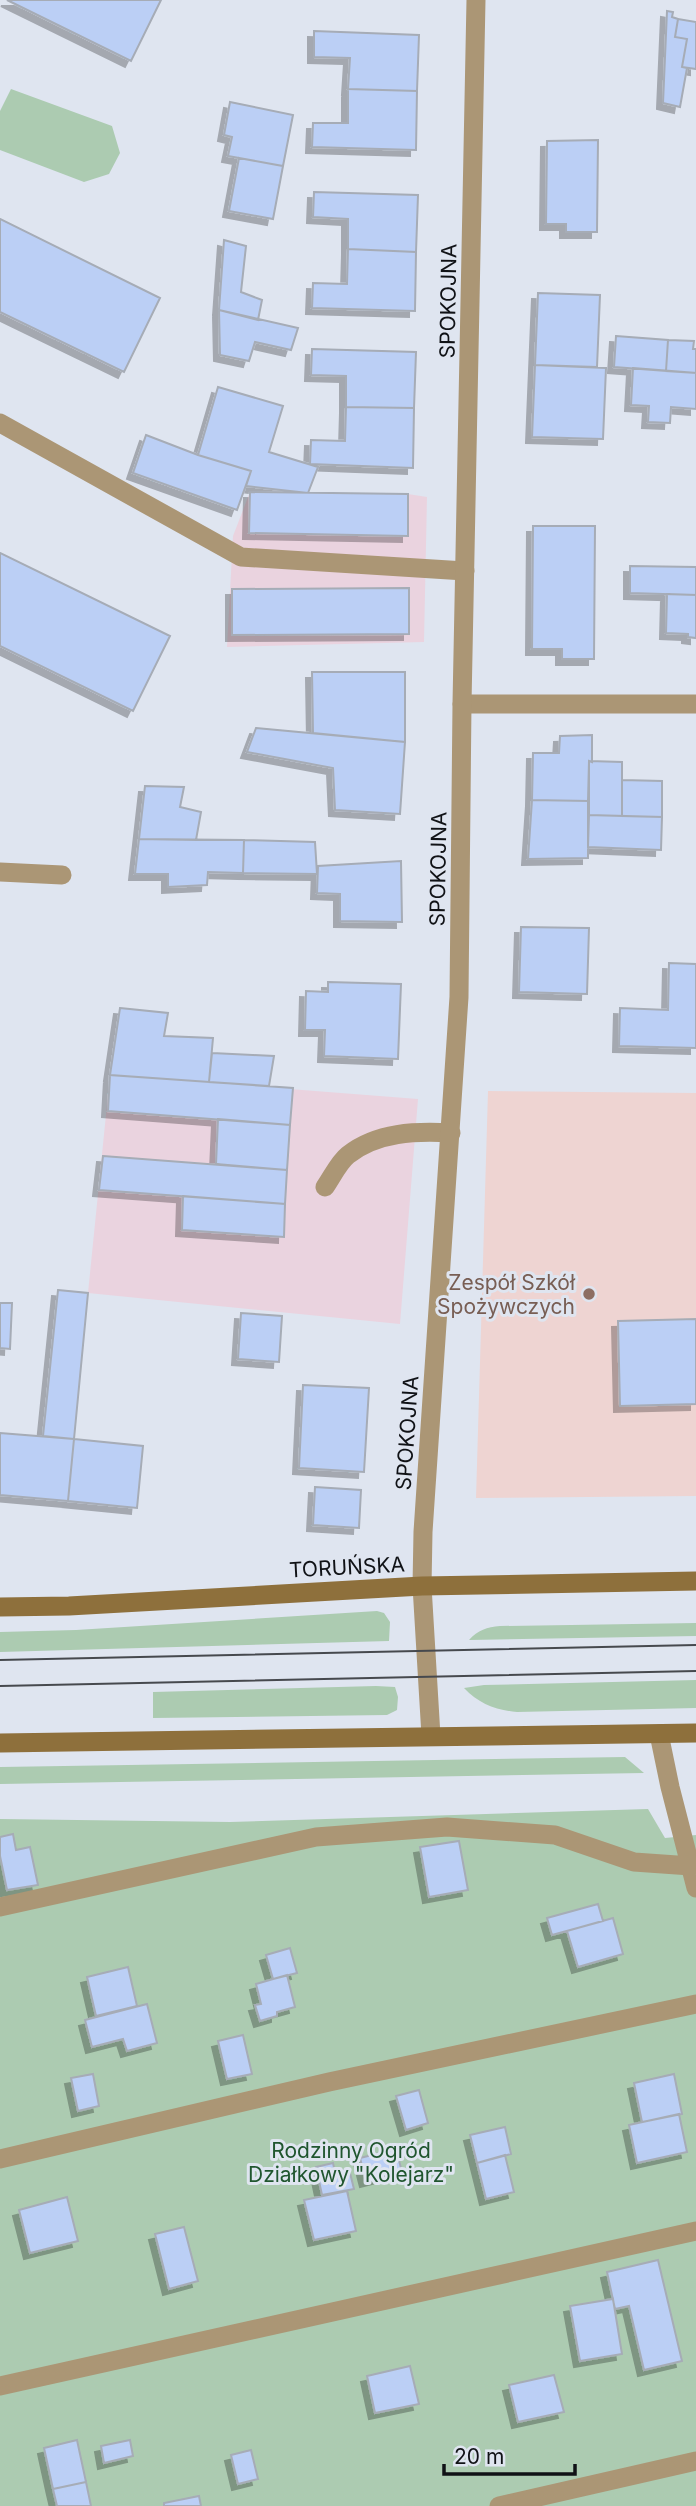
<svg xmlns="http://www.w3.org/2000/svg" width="696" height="2506" font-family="Inter,sans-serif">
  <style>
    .industrial { fill: #ead3df }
    .education { fill: #eed4d2 }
    .green { fill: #accbb1 }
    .building { fill: #bbcff5; stroke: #a6acb6; stroke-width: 2; filter: url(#shadow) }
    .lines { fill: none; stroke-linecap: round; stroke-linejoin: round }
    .service { stroke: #ab9675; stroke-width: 19 }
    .minor { stroke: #ab9675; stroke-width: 19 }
    .secondary { stroke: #8e703c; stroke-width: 19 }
    .tram { stroke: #46494e; stroke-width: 2 }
    .education-dot { fill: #8d6e63; stroke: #dfe5f0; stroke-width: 2.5 }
    .labels { text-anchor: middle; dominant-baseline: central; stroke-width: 6; stroke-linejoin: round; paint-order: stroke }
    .street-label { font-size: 21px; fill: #101216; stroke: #dfe5f0 }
    .education-label { font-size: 21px; fill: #785e54; stroke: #dfe5f0; text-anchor: end }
    .park-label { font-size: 21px; fill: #20562f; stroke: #dfe5f0 }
  </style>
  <defs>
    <filter id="shadow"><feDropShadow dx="-6" dy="6" stdDeviation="0" flood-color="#0004"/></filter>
  </defs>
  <rect width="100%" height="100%" fill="#dfe5f0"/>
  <path class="industrial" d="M250,492l158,2 19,3 -3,145 -197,5 6,-111z
    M110,1075l308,24 -18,225 -312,-31z"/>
  <path class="education" d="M488,1091l208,2v403l-220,2z"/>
  <path class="green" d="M11,89l101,37 8,27 -11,21 -25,8 -84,-32v-39z
    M377,1611l7,2 6,9 -1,19 -389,11v-20l76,-2z
    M696,1623v13l-227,4c9,-10 18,-13 31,-14z
    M696,1680v28l-179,4c-21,-2 -38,-8 -53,-24l20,-3z
    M376,1686l19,1 3,10 -1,13 -10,5 -234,3v-26z
    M625,1757l19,16 -644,11v-17z
    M648,1809l17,29 31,-3v671h-696v-687l230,3z"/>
  <path class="building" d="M7,0h154l-30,61z
    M667,11l6,1 -1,5 6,2 -3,18 12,2 -5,28 5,1 -7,39 -17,-4z
    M678,19l18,3v47l-14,-2 5,-28 -12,-2z
    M314,31l105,4 -2,56 -69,-2 2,-31 -36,-1z
    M348,89l69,2 -1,59 -104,-3 1,-24h35z
    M230,102l63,13 -10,51 -55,-10 4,-19 -8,-2z
    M598,140l-1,92h-31v-8h-20l1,-83z
    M239,158l44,8 -10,53 -44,-8z
    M314,192l104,3 -2,57 -68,-3v-30l-35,-2z
    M0,219l160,79 -36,74 -124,-60z
    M224,240l22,6 -5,46 21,8 -4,20 -39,-10z
    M348,249l68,3 -1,59 -103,-3 1,-25 34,1z
    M538,293l62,2 -3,72 -62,-2z
    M219,310l79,18 -7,22 -36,-8 -6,19 -29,-6z
    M616,336l52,4 -2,31 -52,-4z
    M668,340l26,1 -1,8h3v24l-30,-2z
    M312,349l104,3 -2,56 -68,-1v-31l-35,-1z
    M535,365l71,3 -3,71 -71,-2z
    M633,368l63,5v36l-25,-2 -1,16 -22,-1 1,-16 -18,-1z
    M218,387l65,19 -14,46 49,15 -10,26 -62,-7 5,-15 -53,-16z
    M346,407l68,1 -1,60 -103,-4 1,-24 34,1z
    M146,435l52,20 53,16 -14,39 -104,-37z
    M250,492l158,2v42l-159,-3z
    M533,526h62l-1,133h-32v-10h-30z
    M0,553l170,83 -37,75 -133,-65z
    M630,566l66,1v28l-66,-2z
    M409,588v46l-177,1v-46z
    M667,594l29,1v43l-8,-1v-3l-22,-1z
    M312,672h93v70l-92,-9z
    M256,728l149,14 -5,72 -65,-4 -2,-42 -86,-16z
    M592,735v27l-3,-1 -1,40 -56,-1 1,-47h26l1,-17z
    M589,761l33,1v54l-33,-1z
    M622,780l40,1v36l-40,-1z
    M145,786l39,1 -4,20 21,5 -5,28 -57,-1z
    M532,800l56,1v57l-60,1z
    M589,815l73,2 -1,33 -73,-3z
    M139,839l105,1 -1,33 -35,-1 -1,13 -39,2v-13h-33z
    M244,840l71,2 2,32 -74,-1z
    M401,861l1,61 -62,-1v-27l-23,-1 1,-27z
    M521,927l68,1 -2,66 -68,-2z
    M669,963l27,1v84l-77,-2 1,-38 48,2z
    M328,982l73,2 -3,75 -74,-3 1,-26h-20l1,-39 22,1z
    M120,1008l48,5 -4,23 49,2 -4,44 -99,-7z
    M212,1053l62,3 -5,30 -60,-4z
    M110,1075l183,13 -3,37 -182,-14z
    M218,1119l72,6 -3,45 -71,-6z
    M103,1156l184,14 -2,34 -186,-14z
    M183,1196l102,8 -1,33 -102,-7z
    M58,1290l30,3 -14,146 -31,-3z
    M0,1303h12l-2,46 -10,-1z
    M241,1313l41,3 -3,46 -41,-3z
    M696,1319v85l-76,2 -2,-85z
    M303,1385l66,3 -5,84 -65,-4z
    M0,1433l74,6 -6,62 -68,-6z
    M74,1439l69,7 -6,62 -69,-7z
    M315,1487l46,3 -2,38 -46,-3z
    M13,1834l3,16 14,-3 8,38 -31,5 -7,-34v-19z
    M459,1841l9,49 -39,7 -9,-50z
    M598,1904l5,17 -51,14 -5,-17z
    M613,1918l10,36 -45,13 -11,-36z
    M290,1948l7,25 -24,6 -7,-24z
    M128,1967l9,39 -41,10 -9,-39z
    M287,1975l8,32 -18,5v4l-17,5 -5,-16 6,-1 -5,-20z
    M147,2004l10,39 -30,8 -4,-12 -31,8 -7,-27z
    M243,2035l9,39 -25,5 -9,-38z
    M93,2074l6,32 -21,5 -7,-33z
    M674,2074l8,40 -40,8 -8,-39z
    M419,2090l9,33 -22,7 -10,-34z
    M679,2114l8,38 -50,11 -8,-38z
    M505,2127l6,27 -34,9 -7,-28z
    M396,2149l6,23 -36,9 -6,-23z
    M505,2155l9,37 -28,7 -9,-36z
    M333,2163l2,9 14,-3 5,20 -32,6 -6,-28z
    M347,2191l9,40 -42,9 -10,-40z
    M67,2197l11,44 -48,12 -11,-43z
    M184,2227l14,54 -29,8 -14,-55z
    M658,2260l24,101 -38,9 -15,-64 -14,3 -8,-37z
    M613,2299l9,55 -42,7 -10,-55z
    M410,2366l9,38 -44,9 -8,-37z
    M554,2375l10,37 -46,10 -9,-37z
    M77,2440l9,42 -33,7 -9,-41z
    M130,2440l3,16 -29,7 -3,-17z
    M251,2450l7,29 -20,5 -7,-29z
    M86,2482l5,24h-34l-4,-17z
    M199,2496l2,10h-37v-3z"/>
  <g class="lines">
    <path class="service" d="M0,423l241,134 224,14
      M462,704h234
      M0,872l62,3
      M325,1187c7,-10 14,-25 23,-32 29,-23 68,-24 103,-22
      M659,1734l11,53 26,101
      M0,1907l316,-70 131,-10 108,8 79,27 57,4
      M0,2159l329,-77 367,-78
      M0,2386l696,-155
      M499,2506l197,-45"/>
    <path class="minor" d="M431,1736l-9,-150 1,-54 36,-535 3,-293 14,-704"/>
    <path class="secondary" d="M0,1607l69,-1 353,-20 274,-5
      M0,1743l696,-10"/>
    <path class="tram" d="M0,1660l696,-15
      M0,1686l696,-15"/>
  </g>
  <circle class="education-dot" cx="589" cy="1294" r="7"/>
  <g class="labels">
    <g class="street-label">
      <text transform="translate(448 301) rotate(-89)">SPOKOJNA</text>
      <text transform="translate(438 869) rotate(-89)">SPOKOJNA</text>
      <text transform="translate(407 1433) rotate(-86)">SPOKOJNA</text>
      <text transform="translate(347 1567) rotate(-3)">TORUŃSKA</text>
    </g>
    <g class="education-label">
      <text x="575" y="1282">Zespół Szkół<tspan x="575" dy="24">Spożywczych</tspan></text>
    </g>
    <g class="park-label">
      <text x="351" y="2150">Rodzinny Ogród<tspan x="351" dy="24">Działkowy "Kolejarz"</tspan></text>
    </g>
  </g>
  <path d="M444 2464v10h131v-10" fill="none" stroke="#101216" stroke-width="3.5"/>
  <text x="454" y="2464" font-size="21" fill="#101216" stroke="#dfe5f0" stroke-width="5" paint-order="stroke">20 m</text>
</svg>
